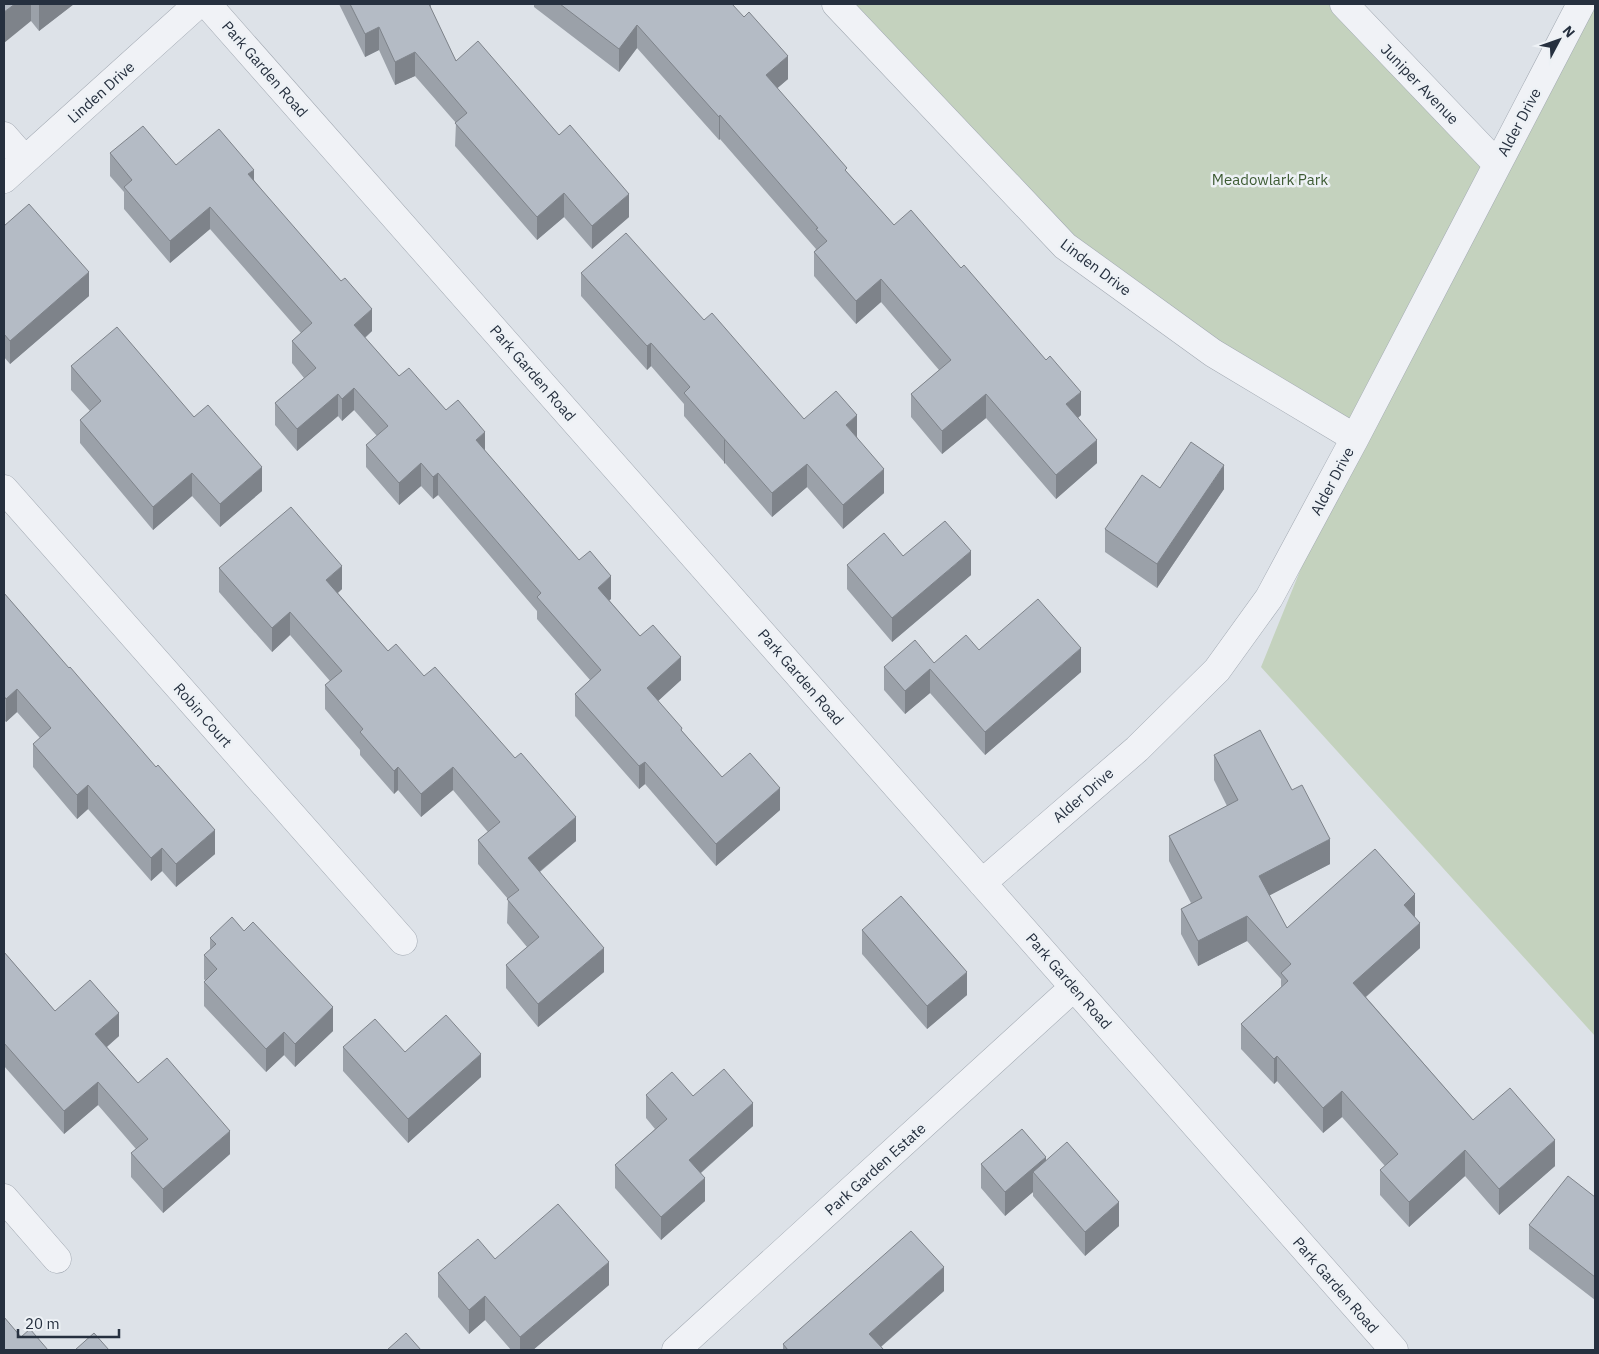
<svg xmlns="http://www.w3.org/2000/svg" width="1599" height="1354" font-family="'IBM Plex Sans',sans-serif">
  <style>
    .green { fill: #c4d2be }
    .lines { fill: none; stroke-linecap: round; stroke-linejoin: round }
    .minor-casing { stroke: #a2a9b2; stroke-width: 29 }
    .minor { stroke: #f0f2f6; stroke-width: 28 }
    .wall { fill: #9ba1a9 }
    .shaded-wall { fill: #7e838a }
    .building { fill: #b4bbc5; stroke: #7e838a }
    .labels { text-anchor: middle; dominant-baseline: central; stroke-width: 5; stroke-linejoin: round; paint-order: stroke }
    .street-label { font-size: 15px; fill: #26303f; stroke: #edf1f5 }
    .park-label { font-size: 15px; fill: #3d5b33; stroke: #edf1f5 }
  </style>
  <rect width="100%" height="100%" fill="#dde2e8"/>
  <path class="green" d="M836,4h508l153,160 84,-160h14v1032l-334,-369 93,-229 -289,-192z"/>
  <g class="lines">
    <g class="minor-casing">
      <path id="minor" d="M207,4l1187,1346
        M836,4l229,242 148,107 142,85
        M1344,4l153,160
        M4,136l21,24
        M4,179l194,-175
        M4,489l399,452
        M982,883l155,-134 80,-79 52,-72 86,-160 226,-434
        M4,1198l53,61
        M676,1350l398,-363"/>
    </g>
    <use href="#minor" class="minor"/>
  </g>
  <path class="wall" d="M4,4h70l-35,27 -8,-10z
    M339,4h92v5l25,52 173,156 -37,32 -28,-32 -27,23 -82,-94 1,-23 -41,-47 -20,9 -16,-35 -14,7z
    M534,4h167l87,75 -11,9 70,84 47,53 187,190 -3,3 19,45 -41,36 -70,-81 -44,36 -31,-37v-23l28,-24 -58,-68 -25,22 -42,-48v-24l2,-3 -96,-110 -1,1 -82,-92 -18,24 -85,-65z
    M110,153l66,12 78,15 118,151 -7,7 34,38 47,34 39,41 126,148 -2,1 31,36 41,44 -23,21 24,30 40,46 58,33 -64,56 -71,-82 -6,5 -64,-73v-22l15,-14 -53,-61v-8l-99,-116 -5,4 -12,-13 -22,19 -33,-38v-22l11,-9 -23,-26 -12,11 -4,-5 -41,35 -22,-26v-22l29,-25 -12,-15v-22l9,-8 -91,-104 -40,34 -46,-54v-17l-14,-16z
    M4,226l85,70 -79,68 -6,-7z
    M581,273l123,47 100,99 53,18 27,56 -41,36 -36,-42 -35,30 -88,-101v-12l-33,-38 -4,4 -66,-74z
    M71,366l123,51 68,74 -42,36 -28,-31 -39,34 -73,-87v-23l10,-9 -19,-21z
    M1160,488l64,1 -67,99 -52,-36v-23z
    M847,565l124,10 -79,67 -45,-53z
    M219,568l123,21 -4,4 50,58 36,25 152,165 -36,31 64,100 -66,55 -32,-39v-23l21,-18 -20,-24 1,-24 -30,-35v-24l10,-8 -35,-42 -32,27 -23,-27 -4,4 -34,-39v-5l-35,-41v-24l5,-4 -40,-46 -18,17 -53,-60z
    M4,593l211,261 -39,33 -14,-16 -11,10 -63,-72 -11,10 -44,-52v-23l7,-6 -23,-26 -11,10 -2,-2z
    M979,650l102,22 -96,83 -55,-62 -25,21 -21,-24v-23l50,-4z
    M1214,755l116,109 -61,31 18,33 128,-10 5,30 -54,49 107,123 82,46 -56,49 -34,-39 -56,51 -29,-32v-25l5,-4 -43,-49 -19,16 -46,-52 -3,3 -33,-35v-25l40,-37v-8l-34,-38 -49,25 -17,-32v-25l10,-6 -22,-42v-25l58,-30 -13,-26z
    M862,930l105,65 -40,34 -65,-75z
    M210,938l123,93 -38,36 -11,-12 -18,17 -62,-66v-24l1,-1 -1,-2v-24l6,-5z
    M4,952l51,59 64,25 -12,11 31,36 92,71 -67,59 -32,-36v-24l5,-4 -38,-44 -34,29 -60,-68z
    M343,1047l62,5 76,25 -73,66 -65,-72z
    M646,1095l47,1 60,30 -52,47 4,28 -44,39 -46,-52v-23l40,-36 -9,-11z
    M1046,1160l73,66 -34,30 -52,-60v-4l-28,24 -24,-28v-24z
    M1595,1197v103l-66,-51v-24z
    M495,1259l114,26 -76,65h-22l-26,-30 -16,14 -31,-37v-24z
    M944,1291l-63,56 3,3h-101v-6z"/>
  <path class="shaded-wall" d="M15,4h16v17l-27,22v-31z
    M39,4h35l-35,27z
    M637,25v23l-18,24v-23z
    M379,27v23l-14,7v-23z
    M415,52v24l-20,9v-23z
    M788,56v23l-22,19v-23z
    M720,115v24l-1,1v-23z
    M254,170v23l-6,-19z
    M564,193v24l-27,23v-23z
    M629,194v23l-37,32v-23z
    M210,207v22l-40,34v-22z
    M89,272v24l-79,68v-23z
    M881,279v23l-25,22v-23z
    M372,309v22l-18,16v-22z
    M651,343v23l-4,4v-24z
    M354,388v22l-12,11v-22z
    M1081,392v23l-15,13v-24z
    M338,394v22l-41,35v-22z
    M986,394v24l-44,36v-23z
    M857,415v23l-11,-13z
    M485,432v23l-9,-15z
    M725,439v24l-1,1v-24z
    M1097,440v23l-41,36v-24z
    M421,463v23l-22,19v-22z
    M807,464v23l-35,30v-24z
    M1224,465v24l-67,99v-24z
    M262,467v24l-42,36v-23z
    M884,469v24l-41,36v-24z
    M192,473v23l-39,34v-23z
    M438,473v22l-5,4v-22z
    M971,551v24l-79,67v-24z
    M342,566v23l-16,14v-23z
    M611,576v23l-13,11v-22z
    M290,612v23l-18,17v-24z
    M1081,648v24l-96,83v-23z
    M681,657v23l-34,31v-23z
    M930,669v24l-25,21v-23z
    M17,689v23l-11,10v-23z
    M645,762v22l-6,5v-23z
    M398,767v23l-4,4v-23z
    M453,767v23l-32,27v-23z
    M88,785v24l-11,10v-24z
    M780,788v22l-64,56v-22z
    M576,817v24l-48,40v-23z
    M215,830v24l-39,33v-23z
    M1330,839v25l-71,37v-25z
    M162,848v23l-11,10v-23z
    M1415,894v25l-11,-14z
    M1247,916v25l-49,25v-25z
    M1420,923v25l-67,60v-25z
    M604,948v24l-66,55v-23z
    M967,972v23l-40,34v-23z
    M333,1007v24l-38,36v-23z
    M119,1013v23l-24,21v-23z
    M284,1032v23l-18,17v-23z
    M481,1054v23l-73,66v-24z
    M1277,1056v25l-3,3v-25z
    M98,1082v23l-34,29v-23z
    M1342,1091v26l-19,16v-25z
    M753,1103v23l-64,57v-23z
    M230,1131v23l-67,59v-24z
    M1555,1140v26l-56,49v-26z
    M1465,1150v26l-56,51v-25z
    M1046,1157v23l-13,-8v20l-28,24v-24z
    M705,1178v23l-44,39v-23z
    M1119,1202v24l-34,30v-24z
    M609,1262v23l-76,65h-13v-13z
    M944,1267v24l-67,59 -8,-16z
    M485,1296v24l-16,14v-24z"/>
  <path class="building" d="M4,4h11l-11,8z
    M350,4h79l27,57 22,-20 81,94 11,-10 59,69 -37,32 -28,-33 -27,24 -82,-94 12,-10 -52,-61 -20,10 -16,-35 -14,7z
    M560,4h172l12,13 5,-5 39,44 -22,19 81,93 -2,2 49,55 17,-15 50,58 3,-3 82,95 4,-4 31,36 -15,12 31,36 -41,35 -70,-81 -44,37 -31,-37 40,-34 -70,-81 -25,22 -42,-49 13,-11 -11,-12 2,-1 -98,-113 -1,2 -82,-92 -18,24z
    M143,126l33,39 43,-36 35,41 -6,4 93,107 4,-3 27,31 -18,16 45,51 10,-8 37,42 12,-10 27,32 -9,8 103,120 11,-9 21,25 -13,12 42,48 13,-11 28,32 -34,31 35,40 -1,2 41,47 28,-24 30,35 -64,56 -71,-82 -6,4 -64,-72 26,-24 -64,-73 4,-4 -103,-120 -5,4 -12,-14 -22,20 -33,-38 22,-19 -34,-38 -12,11 -4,-5 -41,35 -22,-26 41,-35 -24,-27 20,-18 -102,-116 -40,34 -46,-54 8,-7 -22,-27z
    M29,204l60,68 -79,69 -6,-7v-108z
    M626,233l78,87 8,-7 92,106 32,-28 21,24 -11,10 38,44 -41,36 -36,-41 -35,29 -88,-100 6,-6 -39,-44 -4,3 -66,-73z
    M117,327l77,90 14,-12 54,62 -42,37 -28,-31 -39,34 -73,-87 21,-19 -30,-35z
    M1191,442l33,23 -67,99 -52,-35 37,-54 18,13z
    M291,507l51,59 -16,14 62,71 8,-7 28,32 11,-9 80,91 6,-5 55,64 -48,41 76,90 -66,56 -32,-39 33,-28 -32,-38 12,-9 -41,-50 22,-18 -47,-55 -32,27 -23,-27 -4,4 -34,-39 3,-3 -38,-44 17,-14 -52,-59 -18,16 -53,-60z
    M945,521l26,30 -79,67 -45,-53 37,-32 19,23z
    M4,593l65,75 1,-1 86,100 2,-2 57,65 -39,34 -14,-16 -11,10 -63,-73 -11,10 -44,-51 18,-16 -34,-39 -11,10 -2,-3z
    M1038,599l43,49 -96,84 -55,-63 -25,22 -21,-24 31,-27 19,23 32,-28 13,15z
    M1260,730l32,60 10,-5 28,54 -71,37 28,52 88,-79 40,45 -11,11 16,18 -67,60 120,137 37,-32 45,52 -56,49 -34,-39 -56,52 -29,-32 18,-16 -56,-63 -19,17 -46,-52 -3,3 -33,-35 47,-43 -7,-8 10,-9 -44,-48 -49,25 -17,-32 21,-11 -33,-62 69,-36 -24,-45z
    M901,896l66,76 -40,34 -65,-76z
    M232,917l12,14 9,-9 80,85 -38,37 -11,-12 -18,17 -62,-67 13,-13 -13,-14 12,-11 -6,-6z
    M4,952l51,59 35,-31 29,33 -24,21 43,49 29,-25 63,73 -67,58 -32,-36 17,-14 -50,-57 -34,29 -60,-68z
    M446,1015l35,39 -73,65 -65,-72 32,-28 30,33z
    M724,1069l29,34 -64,57 16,18 -44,39 -46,-52 52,-46 -21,-24 26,-23 21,24z
    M1022,1129l24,28 -41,35 -24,-28z
    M1067,1142l52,60 -34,30 -52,-60z
    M1568,1176l27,21v80l-66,-52z
    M558,1204l51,58 -89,75 -35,-41 -16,14 -31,-37 40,-34 17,20z
    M911,1231l33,36 -75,67 15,16h-96l-5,-6z
    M4,1317l17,20 9,-8 18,21h-44z
    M94,1333l15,17h-34z
    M406,1333l15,17h-34z"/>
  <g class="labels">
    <g class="street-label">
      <text transform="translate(265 69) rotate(49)">Park Garden Road</text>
      <text transform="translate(1420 84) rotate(46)">Juniper Avenue</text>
      <text transform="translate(101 92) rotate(-42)">Linden Drive</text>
      <text transform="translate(1519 122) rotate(-62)">Alder Drive</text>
      <text transform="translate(1096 267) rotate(37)">Linden Drive</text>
      <text transform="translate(533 373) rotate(49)">Park Garden Road</text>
      <text transform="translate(1332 481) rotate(-62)">Alder Drive</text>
      <text transform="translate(801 677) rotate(49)">Park Garden Road</text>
      <text transform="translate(203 715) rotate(49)">Robin Court</text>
      <text transform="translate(1083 795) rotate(-41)">Alder Drive</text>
      <text transform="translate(1069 981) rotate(49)">Park Garden Road</text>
      <text transform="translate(875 1169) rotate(-42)">Park Garden Estate</text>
      <text transform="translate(1336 1285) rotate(49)">Park Garden Road</text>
    </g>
    <g class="park-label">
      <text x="1270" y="179">Meadowlark Park</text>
    </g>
  </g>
  <rect width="1599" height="1354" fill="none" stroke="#26303f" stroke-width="10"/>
  <g transform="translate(1559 40) rotate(49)" stroke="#edf1f5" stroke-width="4" paint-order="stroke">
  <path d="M0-4L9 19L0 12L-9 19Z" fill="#26303f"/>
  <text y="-8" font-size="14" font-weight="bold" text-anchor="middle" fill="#26303f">N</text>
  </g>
  <path d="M18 1329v8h101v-8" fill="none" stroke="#26303f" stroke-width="2.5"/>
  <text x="25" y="1329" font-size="15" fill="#26303f" stroke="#edf1f5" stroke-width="4" paint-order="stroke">20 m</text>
</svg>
